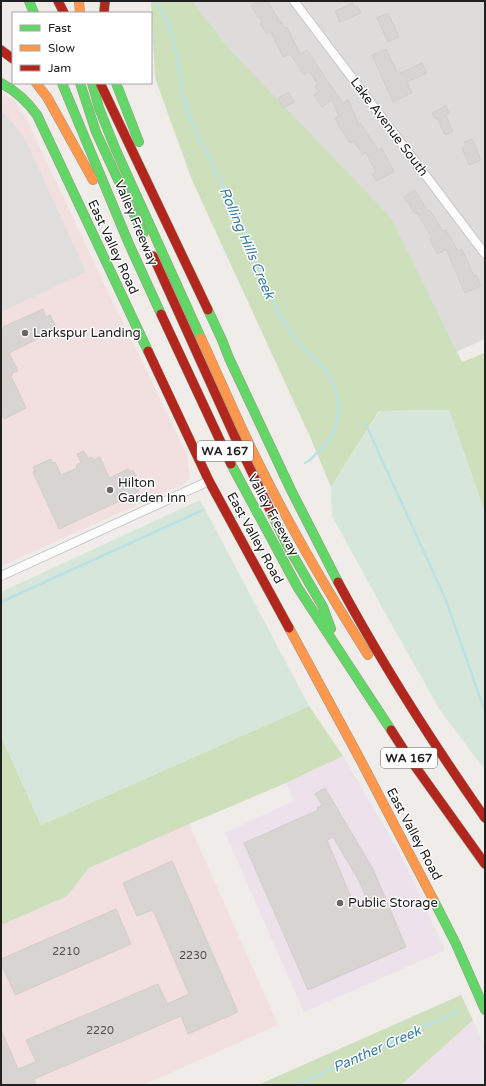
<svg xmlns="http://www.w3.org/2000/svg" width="486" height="1086" font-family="'Varela Round',sans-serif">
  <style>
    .residential { fill: #dedcdb }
    .commercial { fill: #f2dfe0 }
    .industrial { fill: #ede1eb }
    .forest { fill: #cedfbc }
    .wetland { fill: #d6e6db }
    .parking { fill: #dfdedd }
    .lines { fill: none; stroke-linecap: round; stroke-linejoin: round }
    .stream { stroke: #bae2e5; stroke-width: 2.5 }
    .building { fill: #d8d4d2; stroke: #d2cdcb; fill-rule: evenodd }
    .street-casing { stroke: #c8c7c6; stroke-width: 10 }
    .fast-casing { stroke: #9b9880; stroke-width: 10 }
    .slow-casing { stroke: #9b9880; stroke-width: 10 }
    .jam-casing { stroke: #9b9880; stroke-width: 10 }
    .street { stroke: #fdfcfc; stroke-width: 8 }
    .fast { stroke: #63d668; stroke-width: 9 }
    .slow { stroke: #ff974d; stroke-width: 9 }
    .jam { stroke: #b3261e; stroke-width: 9 }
    .poi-dot { fill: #696867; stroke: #fff; stroke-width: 1.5 }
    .labels { text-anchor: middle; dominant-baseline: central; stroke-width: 3; stroke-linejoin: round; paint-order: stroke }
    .number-label { font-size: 11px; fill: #4f4e4d }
    .shield { fill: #fff; stroke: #646464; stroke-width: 1 }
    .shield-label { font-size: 12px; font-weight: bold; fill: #212121 }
    .street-label { font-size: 13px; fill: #212121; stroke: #fff }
    .poi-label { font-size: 13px; fill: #212121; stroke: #fff; text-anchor: start }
    .water-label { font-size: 14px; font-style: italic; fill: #3b7da2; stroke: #fff }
  </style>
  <rect width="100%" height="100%" fill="#efecea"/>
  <path class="residential" d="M178,1h307v338l-31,14z"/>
  <path class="commercial" d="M1,93l13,7 13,20 70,149 90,186 3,23 -8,7 -181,81z
    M189,824l89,201 -135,60h-142v-178z"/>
  <path class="industrial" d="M343,756l58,99 44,95 -141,62 -79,-179 69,-32 -8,-18z
    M473,1020l12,27v38h-84z"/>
  <path class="forest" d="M151,1h41l37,48 162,169 71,144 23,-9v160l-36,-103 -70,1 -48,76 -20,-48 -119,-259 -37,-102z
    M309,706l34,50 -57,27 -97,41 -100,44 -22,28 -66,29v-189l40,89z
    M461,995l12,25 -72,65h-143z"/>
  <path class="wetland" d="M449,410l36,103v257l-45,-60 -51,-90 -57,-104 -1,-29 49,-76z
    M200,500l109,206 -268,119 -40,-89v-144z"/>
  <path class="parking" d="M1,112l3,1 20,24 62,135 -85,40z"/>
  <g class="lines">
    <path class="stream" d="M156,1l11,20 5,13 6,29 4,32 9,26 40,80 49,116 18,26 28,27 7,13 6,18 -1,18 -5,14 -6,10 -17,17 -5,3
      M366,425l79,173 40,114
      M1,602l202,-92
      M296,1085l161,-73"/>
  </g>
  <path class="building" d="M258,1h9l18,27 2,-1 13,27 7,-4 19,29 17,24 5,-3 11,24 1,-1 18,27 4,-2 12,24 -18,9 -4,-7 4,-2 -10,-20 -3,3 -10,-14 -3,2 -8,-13h-1l-6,-12 4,-2 -7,-16 -10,7 -8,-12 5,-3 -4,-6 3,-2 -9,-12 -5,3 -14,-21 -7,3 -13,-26 -3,3 -7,-10 2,-2 -11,-16z
    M353,3l2,4 3,-1 3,7 -21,9 -5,-11z
    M388,13l11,24 -11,5 -11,-24z
    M386,49l12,25 24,-11 5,10 -20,9 5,11 -19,9 -21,-47z
    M289,92l5,10 -11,6 -5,-10z
    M446,106l3,7 -3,2 7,17 -8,3 -8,-17 -2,1 -3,-6z
    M472,139l9,21 -12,5 -7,-17 4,-2 -2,-4z
    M415,190l13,21 2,-1 13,21 3,-1 12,21 4,-2 12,27 2,-1 5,11 -16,7 -19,-44 -8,5 -9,-15 3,-1 -15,-25 -2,1 -11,-17z
    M43,309l3,8 4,-2 6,12 -4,2 1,2 -10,4v1l-34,17 9,18 -6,2 1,1 -2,2 15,32 -22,11 -3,-7v-83l3,-1 -1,-1z
    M84,451l4,8 4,-2 2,3 6,-3 9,21 19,-9 2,3 3,-2 8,18 -3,1 1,3 -80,37 -26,-57 2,-1 -2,-4 18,-8 1,4 3,-1 6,13 16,-7 -1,-3 5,-3 -4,-8z
    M325,788l48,81 33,78 -98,43 -64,-147 74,-33 -1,-2 5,-3 -7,-11zM333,837l25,42 11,25 -13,5 -29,-69z
    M172,861l66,151 -50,22 -7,-18 -147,63 2,6h-35v-55l17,39 18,-7 -10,-22 132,-56 9,20 22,-10 -36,-84 -16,6 -14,-33z
    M116,909l15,35 -116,51 -14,-32v-4z"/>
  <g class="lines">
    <g class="street-casing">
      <path id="street" d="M294,1l191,253
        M1,576l208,-95"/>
    </g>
    <g class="fast-casing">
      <path id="fast" d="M29,1l5,12
        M1,83c15,8 26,18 36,32l111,236
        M62,83l67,161 32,70
        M80,83l16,49 47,102
        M92,83l7,25 16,40 86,190
        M116,83l23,59
        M208,310l14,30 7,18 62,132 47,92
        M231,464l67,124 93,142
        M271,512l16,33 36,62 8,22
        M433,899l23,45 29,66"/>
    </g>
    <g class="slow-casing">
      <path id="slow" d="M79,1l1,12
        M36,83l11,14 46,83
        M201,338c19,41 36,82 56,122 33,67 71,132 111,195
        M289,628l72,133 72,138"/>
    </g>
    <g class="jam-casing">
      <path id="jam" d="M58,1l6,12
        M104,13l1,-12
        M1,50l12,9
        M100,83l108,227
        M153,256l81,179 37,77
        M161,314l70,150
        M148,351l61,130 80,147
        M338,582c44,82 94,160 147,236
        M391,730l16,25 78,109"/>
    </g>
    <use href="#street" class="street"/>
    <use href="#fast" class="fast"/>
    <use href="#slow" class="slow"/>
    <use href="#jam" class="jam"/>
  </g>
  <g class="poi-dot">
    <circle cx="25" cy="333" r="4"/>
    <circle cx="110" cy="490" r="4"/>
    <circle cx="340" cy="903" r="4"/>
  </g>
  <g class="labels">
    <g class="number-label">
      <text x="66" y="951">2210</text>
      <text x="193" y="955">2230</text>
      <text x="100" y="1030">2220</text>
    </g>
    <g class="shield">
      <rect x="197" y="441" width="56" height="20" rx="3"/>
      <rect x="381" y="748" width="56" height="20" rx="3"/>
    </g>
    <g class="shield-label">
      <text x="225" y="451">WA 167</text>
      <text x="409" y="758">WA 167</text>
    </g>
    <g class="street-label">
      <text transform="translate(389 127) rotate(53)">Lake Avenue South</text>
      <text transform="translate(136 223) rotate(67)">Valley Freeway</text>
      <text transform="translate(113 247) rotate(65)">East Valley Road</text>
      <text transform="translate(273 515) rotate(61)">Valley Freeway</text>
      <text transform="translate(255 538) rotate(61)">East Valley Road</text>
      <text transform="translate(414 834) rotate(62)">East Valley Road</text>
    </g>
    <g class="poi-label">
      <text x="33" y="333">Larkspur Landing</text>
      <text x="118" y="483">Hilton<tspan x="118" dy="15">Garden Inn</tspan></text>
      <text x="348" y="903">Public Storage</text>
    </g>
    <g class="water-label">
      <text transform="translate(247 243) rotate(67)">Rolling Hills Creek</text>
      <text transform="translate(377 1049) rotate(-24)">Panther Creek</text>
    </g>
  </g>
  <rect width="486" height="1086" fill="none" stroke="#212121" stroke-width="4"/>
  <rect x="12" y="12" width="140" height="72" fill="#ffffff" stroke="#a6a6a6"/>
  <rect x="20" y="25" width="20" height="6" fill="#63d668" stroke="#a6a6a6"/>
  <text x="48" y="32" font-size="12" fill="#212121">Fast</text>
  <rect x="20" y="45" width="20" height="6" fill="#ff974d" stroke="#a6a6a6"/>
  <text x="48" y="52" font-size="12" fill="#212121">Slow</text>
  <rect x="20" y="65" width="20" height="6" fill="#b3261e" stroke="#a6a6a6"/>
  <text x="48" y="72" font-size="12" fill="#212121">Jam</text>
</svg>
